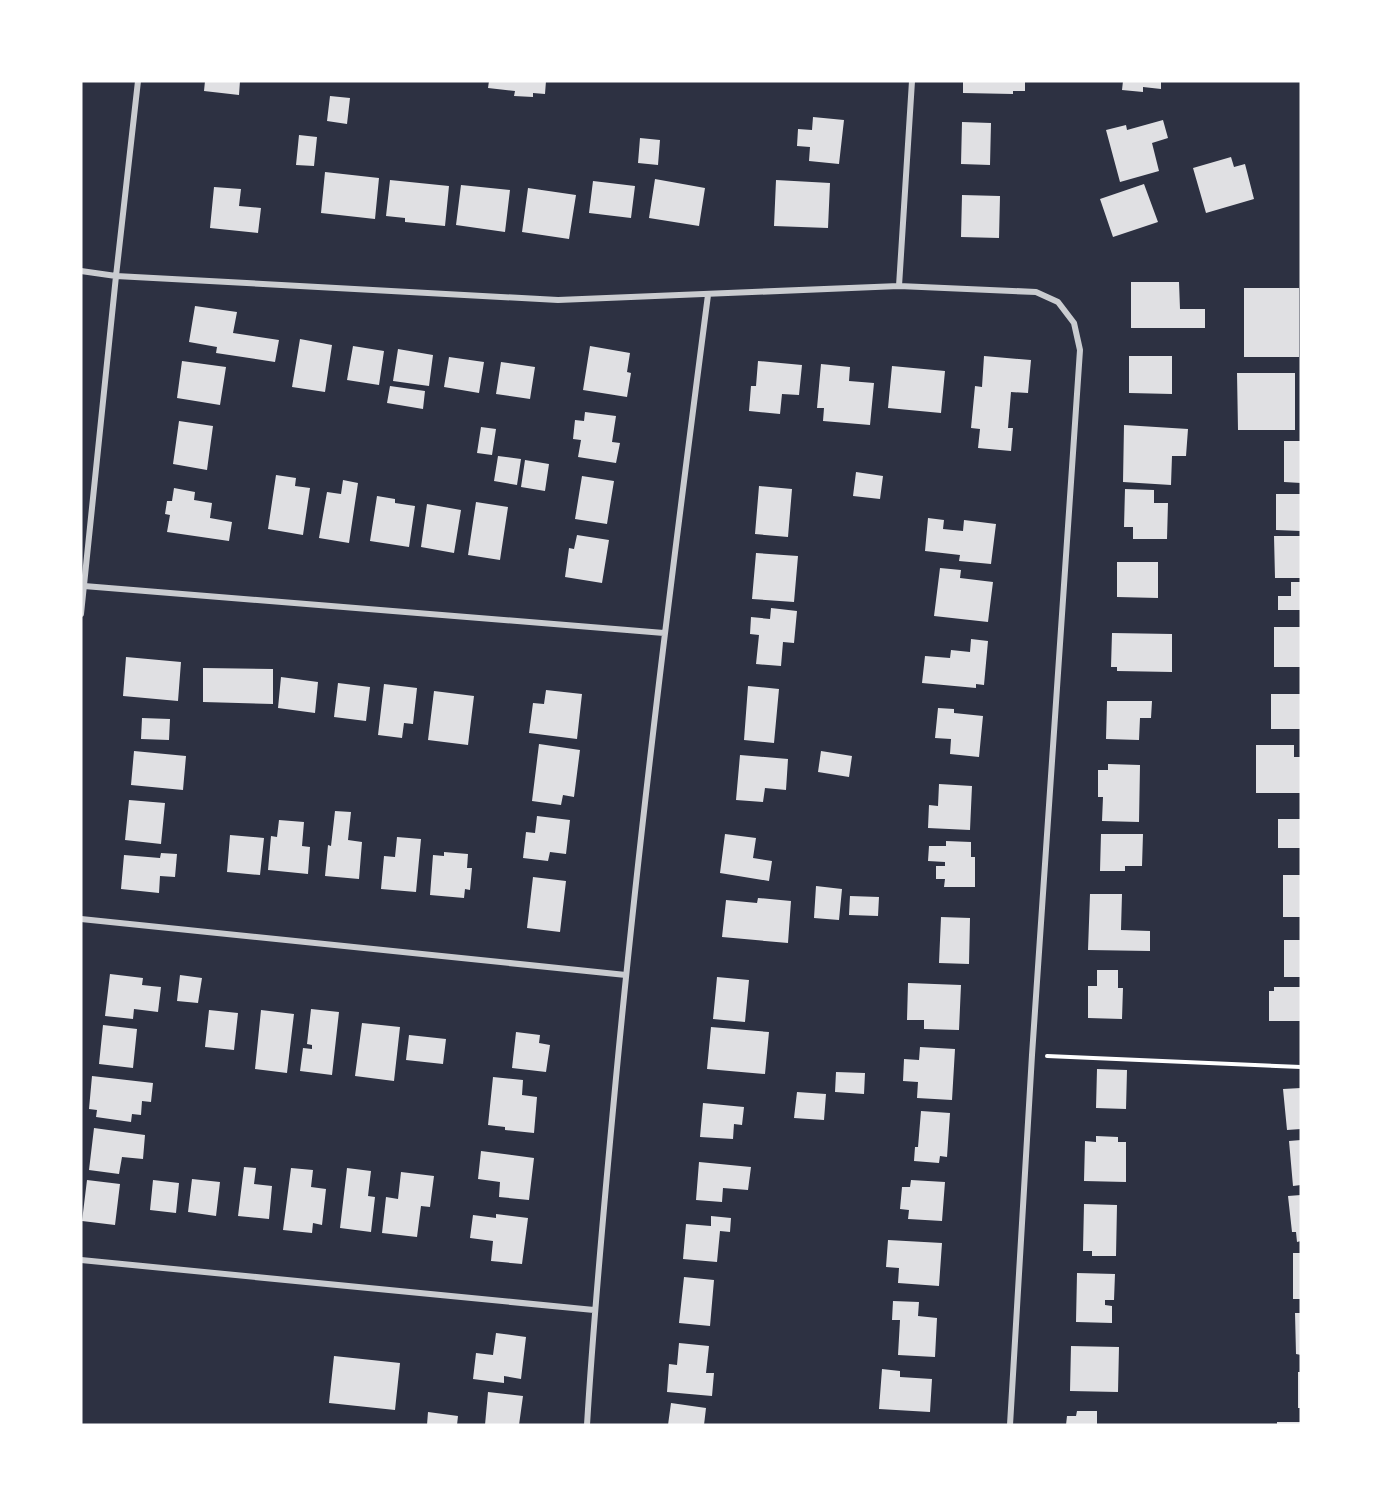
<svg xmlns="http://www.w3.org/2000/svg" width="1382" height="1506" font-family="'Alegreya Sans',sans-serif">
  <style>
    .building { fill: #e0e0e3 }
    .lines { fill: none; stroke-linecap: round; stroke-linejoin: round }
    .path { stroke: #fff; stroke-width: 4 }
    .minor { stroke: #caccd0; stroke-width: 6 }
  </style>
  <rect width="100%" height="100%" fill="#2d3142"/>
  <path class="building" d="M205,81h35l-1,14 -35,-4z
    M489,81h57l-1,13 -12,-1v4l-19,-1 1,-5 -27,-3z
    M963,81h62v10h-12v3l-50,-1z
    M1123,81h38v8l-18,-2v5l-21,-2z
    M330,96l20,2 -3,26 -20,-3z
    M813,117l31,3 -5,44 -30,-3 1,-14 -13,-1 1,-17 14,1z
    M1163,120l5,18 -16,5 7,28 -39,11 -14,-52 20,-5 1,5z
    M962,122l29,1 -1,42 -29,-1z
    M299,135l18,2 -3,29 -18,-1z
    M640,138l20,2 -2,25 -20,-2z
    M1231,157l3,10 11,-3 9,35 -48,14 -13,-45z
    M325,172l54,6 -4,41 -54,-6z
    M655,179l50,9 -6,38 -50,-8z
    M390,180l59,6 -4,40 -40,-4v-4l-19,-2z
    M776,180l54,3 -2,45 -54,-2z
    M593,181l42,5 -4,32 -42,-5z
    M1144,184l14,38 -45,15 -13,-38z
    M461,185l49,5 -5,42 -49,-7z
    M214,187l27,2 -2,17 22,2 -3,25 -48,-5z
    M528,188l48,7 -7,44 -47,-7z
    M962,195l38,1 -1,42 -38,-1z
    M1131,282h48l1,27h25v19h-74z
    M1244,288h55v69h-55z
    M195,306l42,6 -4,21 46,7 -4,22 -59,-9 1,-6 -28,-5z
    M300,339l32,6 -7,47 -33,-5z
    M353,346l31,5 -5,34 -32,-5z
    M590,346l40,7 -3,19 4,1 -4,24 -44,-7z
    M398,349l35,6 -4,31 -36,-5z
    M984,356l47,4 -3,33 -17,-1 -3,36h5l-2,23 -33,-3 2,-19 -9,-1 4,-42 7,1z
    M1129,356h43v38l-43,-1z
    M449,357l35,5 -5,31 -35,-6z
    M182,361l44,6 -6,38 -43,-7z
    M758,361l44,4 -3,30 -17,-1 -2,20 -31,-3 2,-25h5z
    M501,362l34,5 -5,32 -34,-5z
    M821,364l29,3 -1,14 25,2 -4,42 -47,-4 1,-13h-7z
    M892,366l53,5 -4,42 -53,-5z
    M1237,373h58v57h-57z
    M390,386l35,5 -2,18 -36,-6z
    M585,412l31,4 -4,26 8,1 -4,20 -38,-6 3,-17 -8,-1 2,-19 9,1z
    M179,421l34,5 -6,44 -34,-6z
    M1124,425l64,4 -2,27h-14l-1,29 -48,-3z
    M481,427l15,2 -4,26 -15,-2z
    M1284,441h17v42l-17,-1z
    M498,456l23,3 -4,26 -23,-4z
    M525,460l24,4 -4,27 -24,-4z
    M856,472l27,4 -3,23 -27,-3z
    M276,475l20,3 -1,8 15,2 -7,47 -35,-6z
    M582,476l32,5 -7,43 -32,-5z
    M343,480l15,3 -9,60 -30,-5 8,-46 14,2z
    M759,486l33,3 -4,48 -33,-3z
    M174,488l21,4 -1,8 18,3 -2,15 22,4 -3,19 -62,-9 3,-17 -5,-1 2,-13h5z
    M1125,489l29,1v13h14l-1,36h-34v-12h-9z
    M1276,494h25v37l-25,-1z
    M377,496l18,3v4l20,3 -6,41 -39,-6z
    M476,502l32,5 -8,53 -32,-5z
    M427,504l34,6 -7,43 -33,-6z
    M928,518l16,2 -1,9 20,2 1,-11 32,4 -5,40 -32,-3 1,-6 -35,-4z
    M577,535l32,5 -7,43 -37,-6 4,-29 5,1z
    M1274,536h27v42h-26z
    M756,553l42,3 -4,46 -42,-3z
    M1117,562h41v36l-41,-1z
    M940,568l21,2 -1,8 33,4 -5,40 -54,-6z
    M1291,582h10v28h-23v-14h13z
    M771,608l26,3 -3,32 -11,-1 -2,24 -25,-2 3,-29 -9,-1 1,-17 19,2z
    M1274,627h27v40h-27z
    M1112,633l60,1v38l-55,-1v-4h-6z
    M971,639l17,2 -4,44 -8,-1v4l-54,-5 3,-27 25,2 1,-8 19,2z
    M126,657l55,5 -3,39 -55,-5z
    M203,668l70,1v35l-70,-2z
    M281,677l37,5 -3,31 -37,-5z
    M338,683l32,4 -4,34 -32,-4z
    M384,684l33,4 -4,36 -9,-1 -2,15 -24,-3z
    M748,686l31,3 -5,54 -30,-3z
    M546,690l36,4 -5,45 -48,-6 4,-30 11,1z
    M434,691l40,5 -6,49 -40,-5z
    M1271,694h30v35h-30z
    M1107,701h45l-1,17h-11l-1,22 -33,-1z
    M938,708l16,1v4l29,3 -4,41 -29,-3 1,-15 -16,-1z
    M142,718l28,1 -1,21 -28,-1z
    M539,744l41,6 -6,47 -11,-2 -2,10 -29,-4z
    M1256,745h38v12h7v36h-45z
    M134,751l52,5 -3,34 -52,-5z
    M821,751l31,5 -3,21 -31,-5z
    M740,755l48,4 -2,31 -21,-2 -2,14 -27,-2z
    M1108,764l32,1 -1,57 -37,-1 1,-24h-5v-27h10z
    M939,784l33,2 -2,44 -42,-2 1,-23 9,1z
    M129,800l36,3 -4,41 -36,-4z
    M335,811l16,1 -3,28 14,2 -3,37 -34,-3 3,-31 3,1z
    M537,816l33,4 -4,34 -16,-2 -2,9 -25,-3 3,-26 9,1z
    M1278,819h23v29h-23z
    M279,820l25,2 -2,24 8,1 -2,27 -40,-4 3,-34 6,1z
    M725,834l31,4 -3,20 19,3 -3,20 -49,-8z
    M1101,834h42l-1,32h-17v5h-25z
    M230,835l34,3 -4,37 -33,-3z
    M397,837l24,2 -5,53 -35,-3 3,-33 11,1z
    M946,841l25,1v15h4v30h-31l1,-8h-9v-13h9v-4l-17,-1 1,-15h17z
    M444,852l24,2 -1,14h5l-2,22 -5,-1 -1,9 -34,-3 3,-40 11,1z
    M161,853l16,1 -2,23 -15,-1 -1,17 -38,-4 3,-34 36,3z
    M1283,875h18v42h-18z
    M533,877l33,4 -6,51 -33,-4z
    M816,886l26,3 -3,31 -25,-2z
    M1090,894h32l-1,36 29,1v20l-62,-1z
    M850,896l29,1 -1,19 -29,-1z
    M758,898l33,3 -3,42 -66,-6 4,-37 31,3z
    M941,917l29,1 -1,46 -30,-1z
    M1284,940h17v37h-17z
    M1097,970h21v18h5l-1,31 -34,-1v-32h9z
    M110,974l33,4 -1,7 19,2 -3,25 -24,-3 -1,10 -28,-3z
    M180,975l22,3 -4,25 -21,-2z
    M717,977l32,3 -4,42 -32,-3z
    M908,983l53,2 -2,45 -35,-1v-9h-17z
    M1274,987h27v34h-32v-30h5z
    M311,1009l28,3 -7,63 -32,-4 3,-23 9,1v-4l-5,-1z
    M209,1010l29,3 -4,37 -29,-3z
    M261,1010l33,4 -7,59 -32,-4z
    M362,1023l38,4 -6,54 -39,-5z
    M103,1025l34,4 -4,39 -34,-4z
    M711,1027l58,5 -4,42 -58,-5z
    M516,1032l24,3 -1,8 11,2 -4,27 -34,-4z
    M409,1035l37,4 -3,25 -37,-4z
    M920,1047l35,2 -3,51 -35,-2 1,-16 -15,-1 1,-22 15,1z
    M1097,1069l30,1 -1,39 -30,-1z
    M836,1072l29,1 -1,21 -29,-2z
    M92,1076l61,7 -2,19 -9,-1 -1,14 -9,-1 -1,8 -35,-5 1,-7 -8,-1z
    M493,1077l30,3 -1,15 15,2 -3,36 -29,-3v-3l-17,-2z
    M1301,1088v41l-14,1 -4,-41z
    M797,1092l29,2 -2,26 -30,-2z
    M703,1103l41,4 -2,18 -8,-1 -1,15 -33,-2z
    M921,1111l29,2 -3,44 -7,-1 -1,7 -25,-2 1,-14h3z
    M94,1128l51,7 -2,24 -21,-2 -3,17 -30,-4z
    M1096,1136l22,1v5h8v40l-42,-1 1,-40 11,1z
    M1301,1140v45l-8,1 -4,-45z
    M481,1151l53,7 -5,42 -30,-3 1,-15 -22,-3z
    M699,1162l52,5 -3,23 -25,-2 -1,14 -26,-2z
    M244,1167l12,1 -2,16 18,2 -3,33 -31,-3z
    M291,1168l22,2 -2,17 15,2 -4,36 -9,-2 -1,10 -29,-3z
    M347,1168l24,3 -3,25 7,1 -4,35 -31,-4z
    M401,1172l33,4 -4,31 -9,-1 -4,31 -35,-4 4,-36 12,2z
    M192,1179l28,3 -4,34 -28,-4z
    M87,1180l33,4 -5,41 -33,-4z
    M153,1180l26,3 -3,30 -26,-3z
    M911,1180l34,2 -3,39 -34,-2 1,-9 -9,-1 2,-22h8z
    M1301,1195v46l-4,1 -1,-10h-4l-4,-36z
    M1084,1204l33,1 -1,51h-24v-5h-9z
    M496,1214l32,4 -6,46 -31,-3 2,-20 -23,-3 3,-23 23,3z
    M711,1216l20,2 -1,14 -10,-1 -3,31 -34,-3 3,-35 25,2z
    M888,1240l54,3 -3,43 -41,-3 1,-15 -13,-1z
    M1293,1253h8v46h-8z
    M1077,1273l38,1 -1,26h-9v5l7,1v17l-36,-1z
    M684,1277l30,3 -4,46 -31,-3z
    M893,1301l26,1 -1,14 19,2 -2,39 -37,-2 2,-35h-8z
    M1295,1313h6v42l-5,-1z
    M496,1333l30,4 -5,42 -17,-3v7l-31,-4 3,-26 17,2z
    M679,1343l30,3 -3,27h8l-2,23 -45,-4 2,-28 8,1z
    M1071,1346l48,1 -1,45 -48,-1z
    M334,1356l66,7 -5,47 -66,-7z
    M882,1369l18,2v6l32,2 -2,33 -51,-3z
    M1298,1372h3v36h-3z
    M488,1392l35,4 -4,29h-34z
    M671,1403l35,5 -2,17h-36z
    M1077,1411h20v14h-31l1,-9h9z
    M428,1412l30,4 -1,9h-30z
    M1277,1422h24v3h-24z"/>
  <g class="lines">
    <path class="path" d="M1047,1056l254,11"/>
    <path class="minor" d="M81,271l35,5 442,24 341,-14 137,6 22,10 16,21 6,27 -48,705 -22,370
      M899,286l13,-205
      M84,586l580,47
      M81,614l35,-338 22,-195
      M81,919l545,56
      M81,1260l513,50
      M587,1425c7,-116 18,-231 29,-347 25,-262 58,-522 92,-783"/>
  </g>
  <rect width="1382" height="1506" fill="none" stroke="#ffffff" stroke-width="165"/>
</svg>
